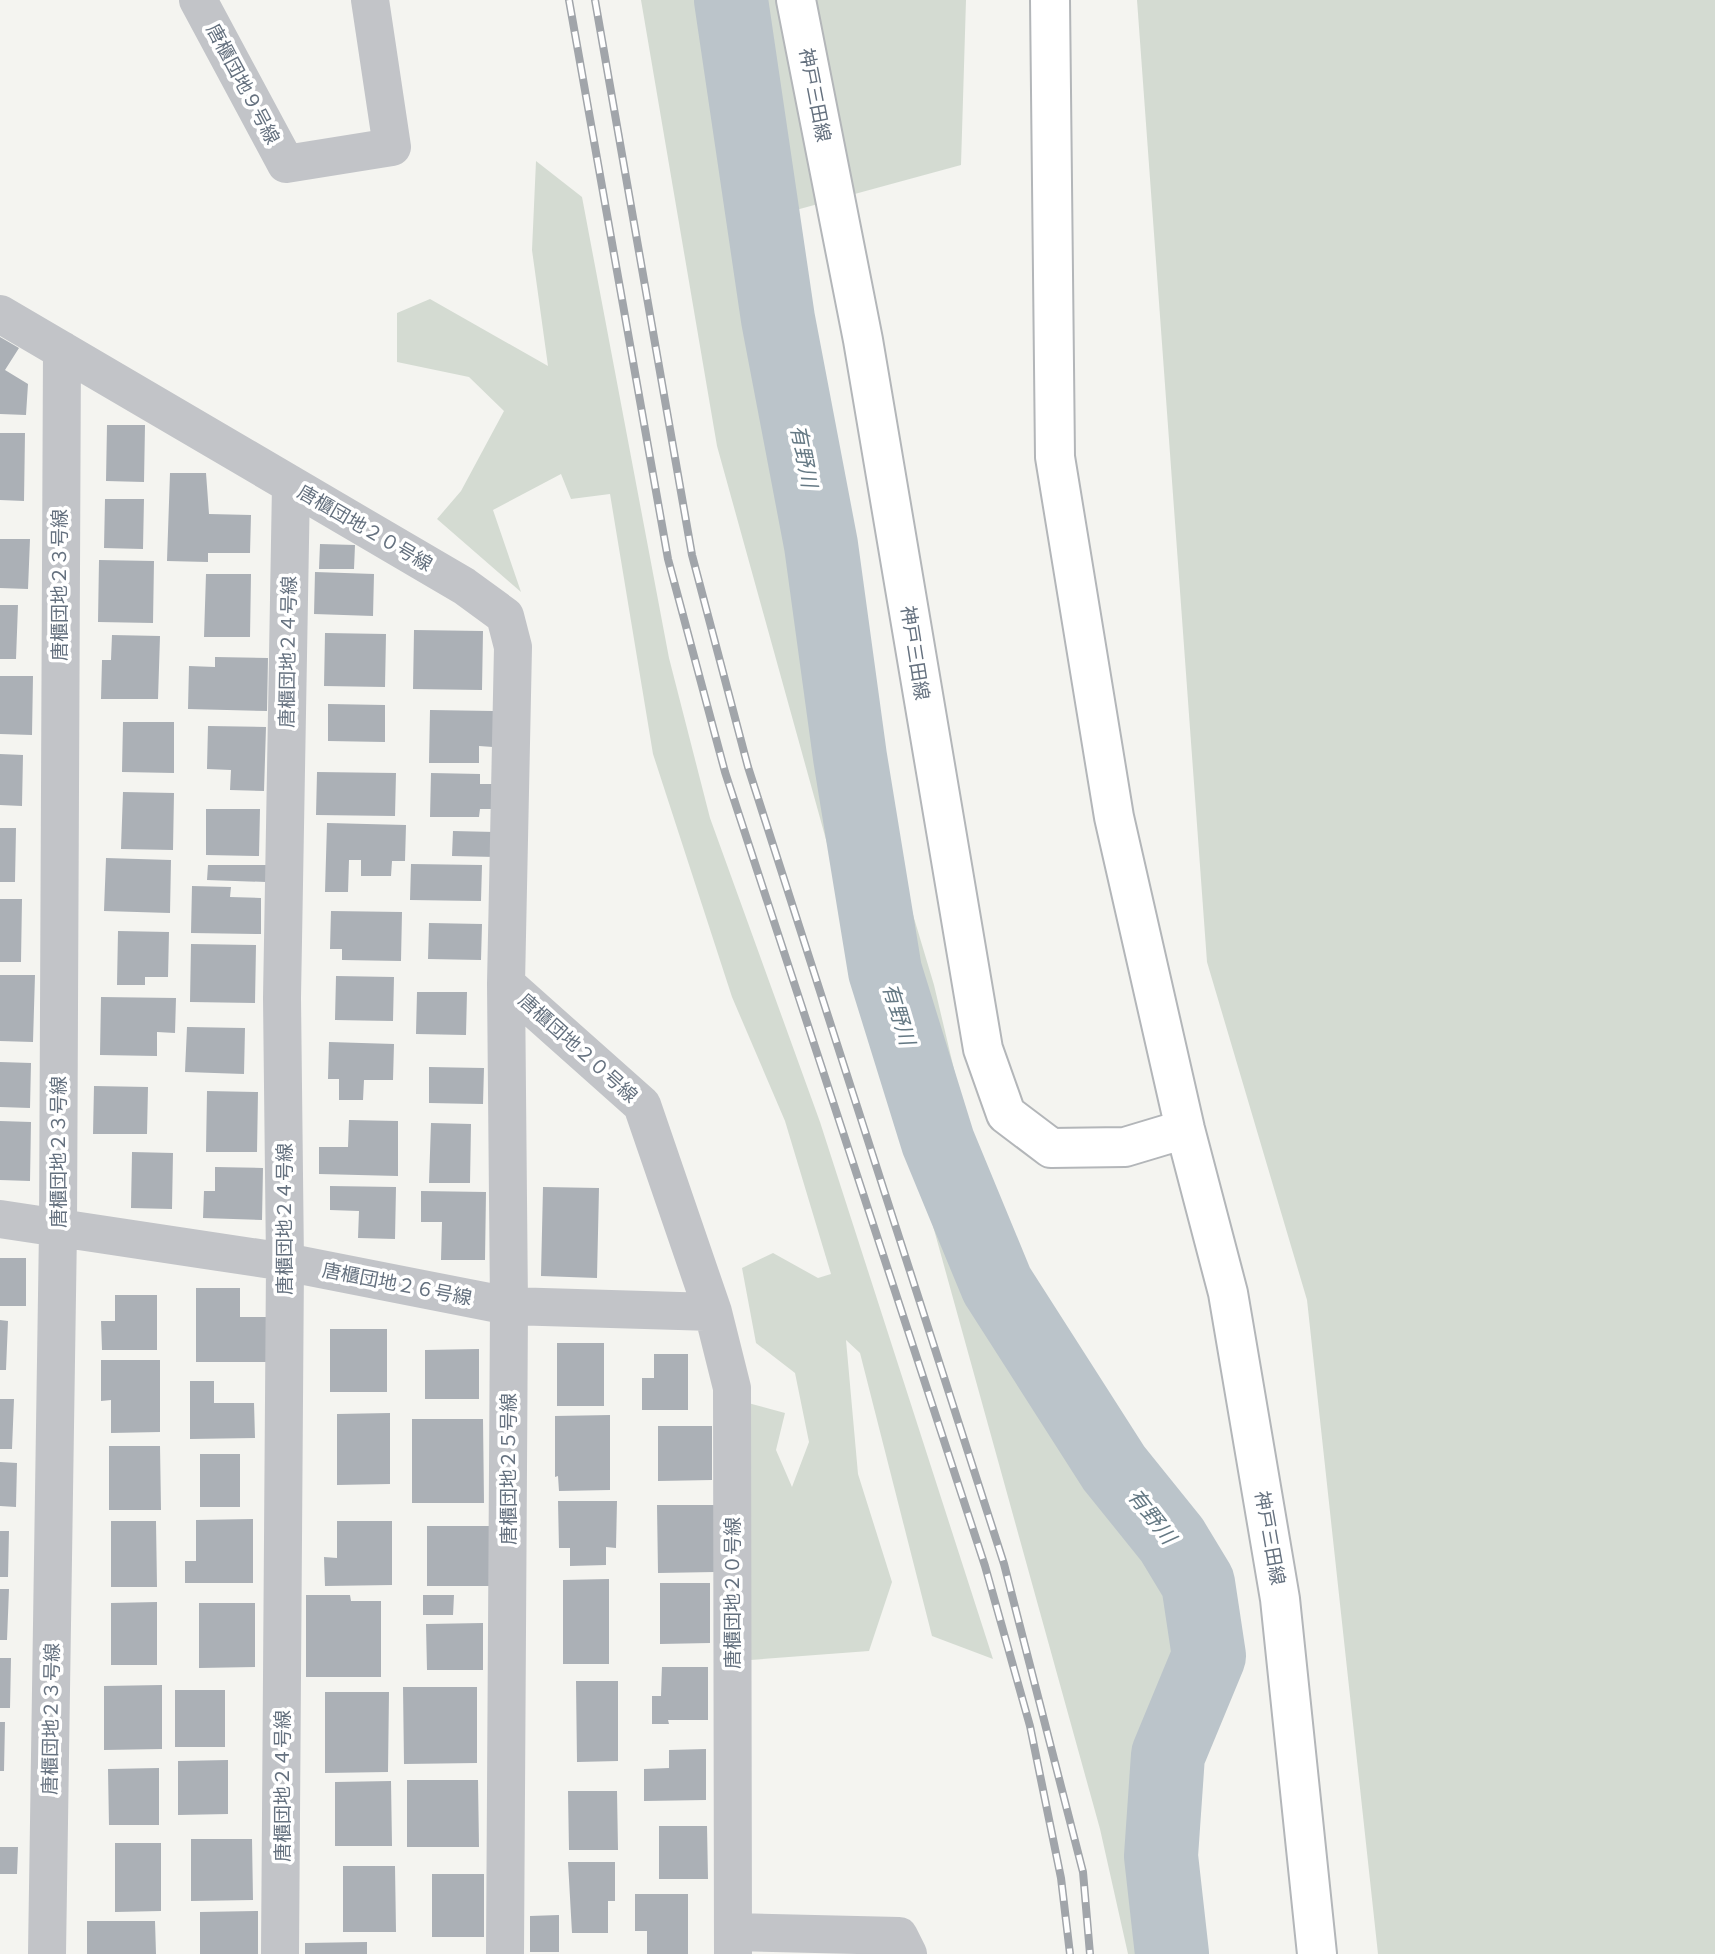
<svg xmlns="http://www.w3.org/2000/svg" width="1715" height="1954" font-family="Inter,'Noto Sans JP',sans-serif">
  <style>
    .green { fill: #d4dbd2 }
    .lines { fill: none; stroke-linecap: round; stroke-linejoin: round }
    .river { stroke: #bbc4ca; stroke-width: 74 }
    .building { fill: #abb0b6 }
    .primary-casing { stroke: #b3b6b9; stroke-width: 42 }
    .street { stroke: #c2c4c8; stroke-width: 38 }
    .primary { stroke: #fff; stroke-width: 38 }
    .rail-casing { stroke: #a1a5aa; stroke-width: 8 }
    .rail { stroke: #fff; stroke-width: 5; stroke-dasharray: 16; stroke-linecap: butt }
    .labels { text-anchor: middle; dominant-baseline: central; stroke-width: 7; stroke-linejoin: round; paint-order: stroke }
    .street-label { font-size: 19px; fill: #65717f; stroke: #fff }
    .water-label { font-size: 21px; font-style: italic; fill: #657984; stroke: #fff }
  </style>
  <rect width="100%" height="100%" fill="#f4f4f0"/>
  <path class="green" d="M641,0h325l-5,165 -165,45 109,678 29,97 43,181 80,179 129,182 26,13 20,68 -6,56 -33,93 -16,102 15,95h-64l-28,-125 -383,-1383z
    M1137,0h578v1954h-337l-71,-654 -100,-338z
    M536,161l46,36 87,461 41,160 110,304 173,537 -61,-23 -72,-283 -14,-13 12,134 34,108 -23,69 -132,10 11,-258 37,10 -9,37 16,37 17,-45 -14,-69 -39,-30 -14,-75 31,-15 45,25 13,-4 -46,-153 -53,-124 -79,-243 -43,-260 -39,5 -10,-25 -68,36 28,82 -84,-73 24,-28 43,-80 -35,-34 -72,-15v-49l33,-14 118,67 -16,-116z"/>
  <g class="lines">
    <path class="river" d="M731,0l47,319 43,226 29,212 35,214 53,171 59,143 117,183 58,72 26,43 11,73 -41,99 -7,101 11,98"/>
  </g>
  <path class="building" d="M0,337l19,11 -14,22 23,14 -2,31 -26,-1z
    M107,425h38l-1,57 -38,-1z
    M0,433h25l-1,68 -24,-1z
    M170,473h36l3,41 42,1 -1,38h-42v9l-41,-1z
    M105,499h39l-1,50 -39,-1z
    M0,539h30l-2,50 -28,-1z
    M320,544l35,1 -1,24h-35z
    M99,560l55,1 -1,62 -55,-1z
    M315,572l59,2 -1,42 -59,-2z
    M206,574h45l-1,63h-46z
    M0,605h18l-2,54h-16z
    M414,630l69,1 -1,59 -69,-1z
    M325,633l61,1 -1,53 -61,-1z
    M112,635l48,1 -2,63h-57l1,-39h9z
    M215,657l53,1 -1,53 -79,-2 1,-43 26,1z
    M0,676h33l-1,59 -32,-1z
    M328,704l57,1v37l-57,-1z
    M430,710l63,1v36l-14,-1v17h-50z
    M123,722h51v51l-52,-1z
    M208,726l58,1 -2,64 -34,-1 1,-20 -24,-1z
    M0,754l23,1 -1,51 -22,-1z
    M317,772l79,1 -1,43 -79,-1z
    M431,773l49,1v10h14l-1,25h-13l-1,8h-49z
    M123,792l51,1 -1,57 -52,-1z
    M206,809h54l-1,47 -53,-1z
    M327,823l79,2 -1,36h-13l-1,15h-30v-16h-12l-1,32h-23z
    M0,828h16l-1,54h-15z
    M453,831l42,1v25l-43,-1z
    M106,858l65,2 -1,53 -66,-2z
    M411,864l71,1 -1,36 -71,-1z
    M208,865h58v17l-59,-2z
    M192,886l39,1 -1,10 31,1v36l-70,-1z
    M0,899h22l-1,63h-21z
    M331,911l71,1 -1,49 -59,-1v-11h-12z
    M429,923l53,1 -1,36 -53,-1z
    M118,931l51,1 -1,45h-23v8h-28z
    M191,944l65,1 -1,58 -65,-1z
    M0,975h35l-2,67 -33,-1z
    M336,976l58,1 -1,44 -58,-1z
    M417,992h50l-1,43 -50,-1z
    M101,997l75,1 -1,35 -18,-1v24l-57,-1z
    M187,1027l58,1 -1,46 -59,-2z
    M329,1042l65,2 -1,36h-29l-1,20h-24v-21h-11z
    M0,1062l31,1 -1,45 -30,-1z
    M429,1067l55,1 -1,36 -54,-1z
    M94,1086l54,1 -1,47h-54z
    M207,1091l51,1 -1,60h-51z
    M349,1120l49,1v55l-79,-2v-27h29z
    M0,1121l31,1 -1,59 -30,-1z
    M431,1123l40,1 -1,59h-41z
    M132,1152l41,1 -1,56 -41,-1z
    M215,1167l48,1 -1,52 -59,-2 1,-27h11z
    M330,1186l66,1 -1,52 -37,-1 1,-27 -29,-1z
    M543,1187l56,1 -2,90 -56,-2z
    M421,1191l65,1 -1,68h-44l1,-38h-21z
    M0,1258h26v48h-26z
    M196,1288h44v29h27l1,45h-72z
    M115,1295h42v55h-55l-1,-29h14z
    M0,1320l8,1 -2,49h-6z
    M330,1329h57v63h-57z
    M557,1343h47v63h-47z
    M479,1349v50h-54v-49z
    M654,1354h34v56h-46v-32h12z
    M101,1360h59v72l-49,1v-33l-10,1z
    M190,1381h24v22h40l1,35 -65,1z
    M0,1399h14l-2,50h-12z
    M390,1413v71l-53,1v-71z
    M610,1415v75l-51,1 -1,-15 -3,1v-61z
    M412,1419h71l1,84h-72z
    M658,1426h54v54l-54,1z
    M109,1446h51l1,64h-52z
    M200,1454h40v53h-40z
    M0,1462l17,1 -1,44 -16,-1z
    M558,1501h59l-1,47 -10,-1v18l-36,1v-18h-11z
    M657,1505h58v67l-57,1z
    M253,1519v64h-68v-22h11v-41z
    M111,1521h45l1,66h-46z
    M337,1521h55v64l-67,1 -1,-29 13,1z
    M427,1526h63v60h-63z
    M0,1531h9l-1,46h-8z
    M609,1579v85h-46v-84z
    M660,1583h50v60l-50,1z
    M0,1589h9l-2,51h-7z
    M306,1595h44l1,6h30v76h-75z
    M423,1595h31l-1,20h-30z
    M157,1602v63h-46v-62z
    M199,1603h56v64l-56,1z
    M483,1623v47h-56l-1,-46z
    M0,1658h11l-1,50h-10z
    M662,1667h46v53h-40l1,4h-17v-28h9z
    M576,1681h42v80l-41,1z
    M162,1685v64l-58,1v-64z
    M403,1687h74v76l-73,1z
    M175,1690h50v57h-50z
    M325,1692h64l-1,80 -63,1z
    M0,1722h5l-1,49h-4z
    M706,1749v51l-62,1v-32l25,-1v-18z
    M228,1760v54l-50,1v-54z
    M159,1768v57h-50l-1,-56z
    M407,1780h71l1,67h-72z
    M391,1781l1,65h-57v-64z
    M568,1791h49l1,59h-49z
    M659,1826h48l1,53h-49z
    M191,1839h61l1,61 -62,1z
    M115,1843h46v68l-46,1z
    M0,1847h18l-1,27h-17z
    M568,1862h47v39h-7v32h-36z
    M343,1866h52l1,66h-53z
    M432,1874h52v63h-52z
    M635,1894h53v60h-41v-23h-12z
    M258,1911v43h-58v-42z
    M559,1915v37h-29v-36z
    M87,1921h68l1,33h-69z
    M367,1942v12h-62v-11z"/>
  <g class="lines">
    <g class="primary-casing">
      <path id="primary" d="M796,0l67,340 120,709 23,65 45,34 74,-1 60,-18
        M1050,0l5,457 59,360 71,312 43,164 52,306 37,355"/>
    </g>
    <path class="street" d="M198,0l88,164 106,-17 -22,-147
      M0,314l464,272 41,30 8,31 -7,337 136,121 71,207 19,76 1,566
      M0,1219l285,43 224,44 204,6
      M734,1932l165,4 9,18
      M47,1954l11,-725 4,-879
      M280,1954l5,-692 -3,-264 9,-513
      M505,1954l4,-648 -3,-322"/>
    <use href="#primary" class="primary"/>
    <g class="rail-casing">
      <path id="rail" d="M569,0l99,559 57,213 260,794 45,160 31,152 9,76
        M595,0l97,555 56,212 256,797 79,308 7,82"/>
    </g>
    <use href="#rail" class="rail"/>
  </g>
  <g class="labels">
    <g class="street-label">
      <text transform="translate(243 84) rotate(62)">唐櫃団地９号線</text>
      <text transform="translate(815 95) rotate(79)">神戸三田線</text>
      <text transform="translate(365 528) rotate(30)">唐櫃団地２０号線</text>
      <text transform="translate(59 585) rotate(-90)">唐櫃団地２３号線</text>
      <text transform="translate(288 652) rotate(-89)">唐櫃団地２４号線</text>
      <text transform="translate(915 653) rotate(81)">神戸三田線</text>
      <text transform="translate(578 1048) rotate(42)">唐櫃団地２０号線</text>
      <text transform="translate(58 1152) rotate(-90)">唐櫃団地２３号線</text>
      <text transform="translate(284 1219) rotate(-90)">唐櫃団地２４号線</text>
      <text transform="translate(397 1284) rotate(11)">唐櫃団地２６号線</text>
      <text transform="translate(508 1469) rotate(-90)">唐櫃団地２５号線</text>
      <text transform="translate(1270 1538) rotate(80)">神戸三田線</text>
      <text transform="translate(732 1593) rotate(-90)">唐櫃団地２０号線</text>
      <text transform="translate(51 1719) rotate(-89)">唐櫃団地２３号線</text>
      <text transform="translate(282 1786) rotate(-90)">唐櫃団地２４号線</text>
    </g>
    <g class="water-label">
      <text transform="translate(804 456) rotate(79)">有野川</text>
      <text transform="translate(899 1014) rotate(73)">有野川</text>
      <text transform="translate(1152 1516) rotate(52)">有野川</text>
    </g>
  </g>
</svg>
